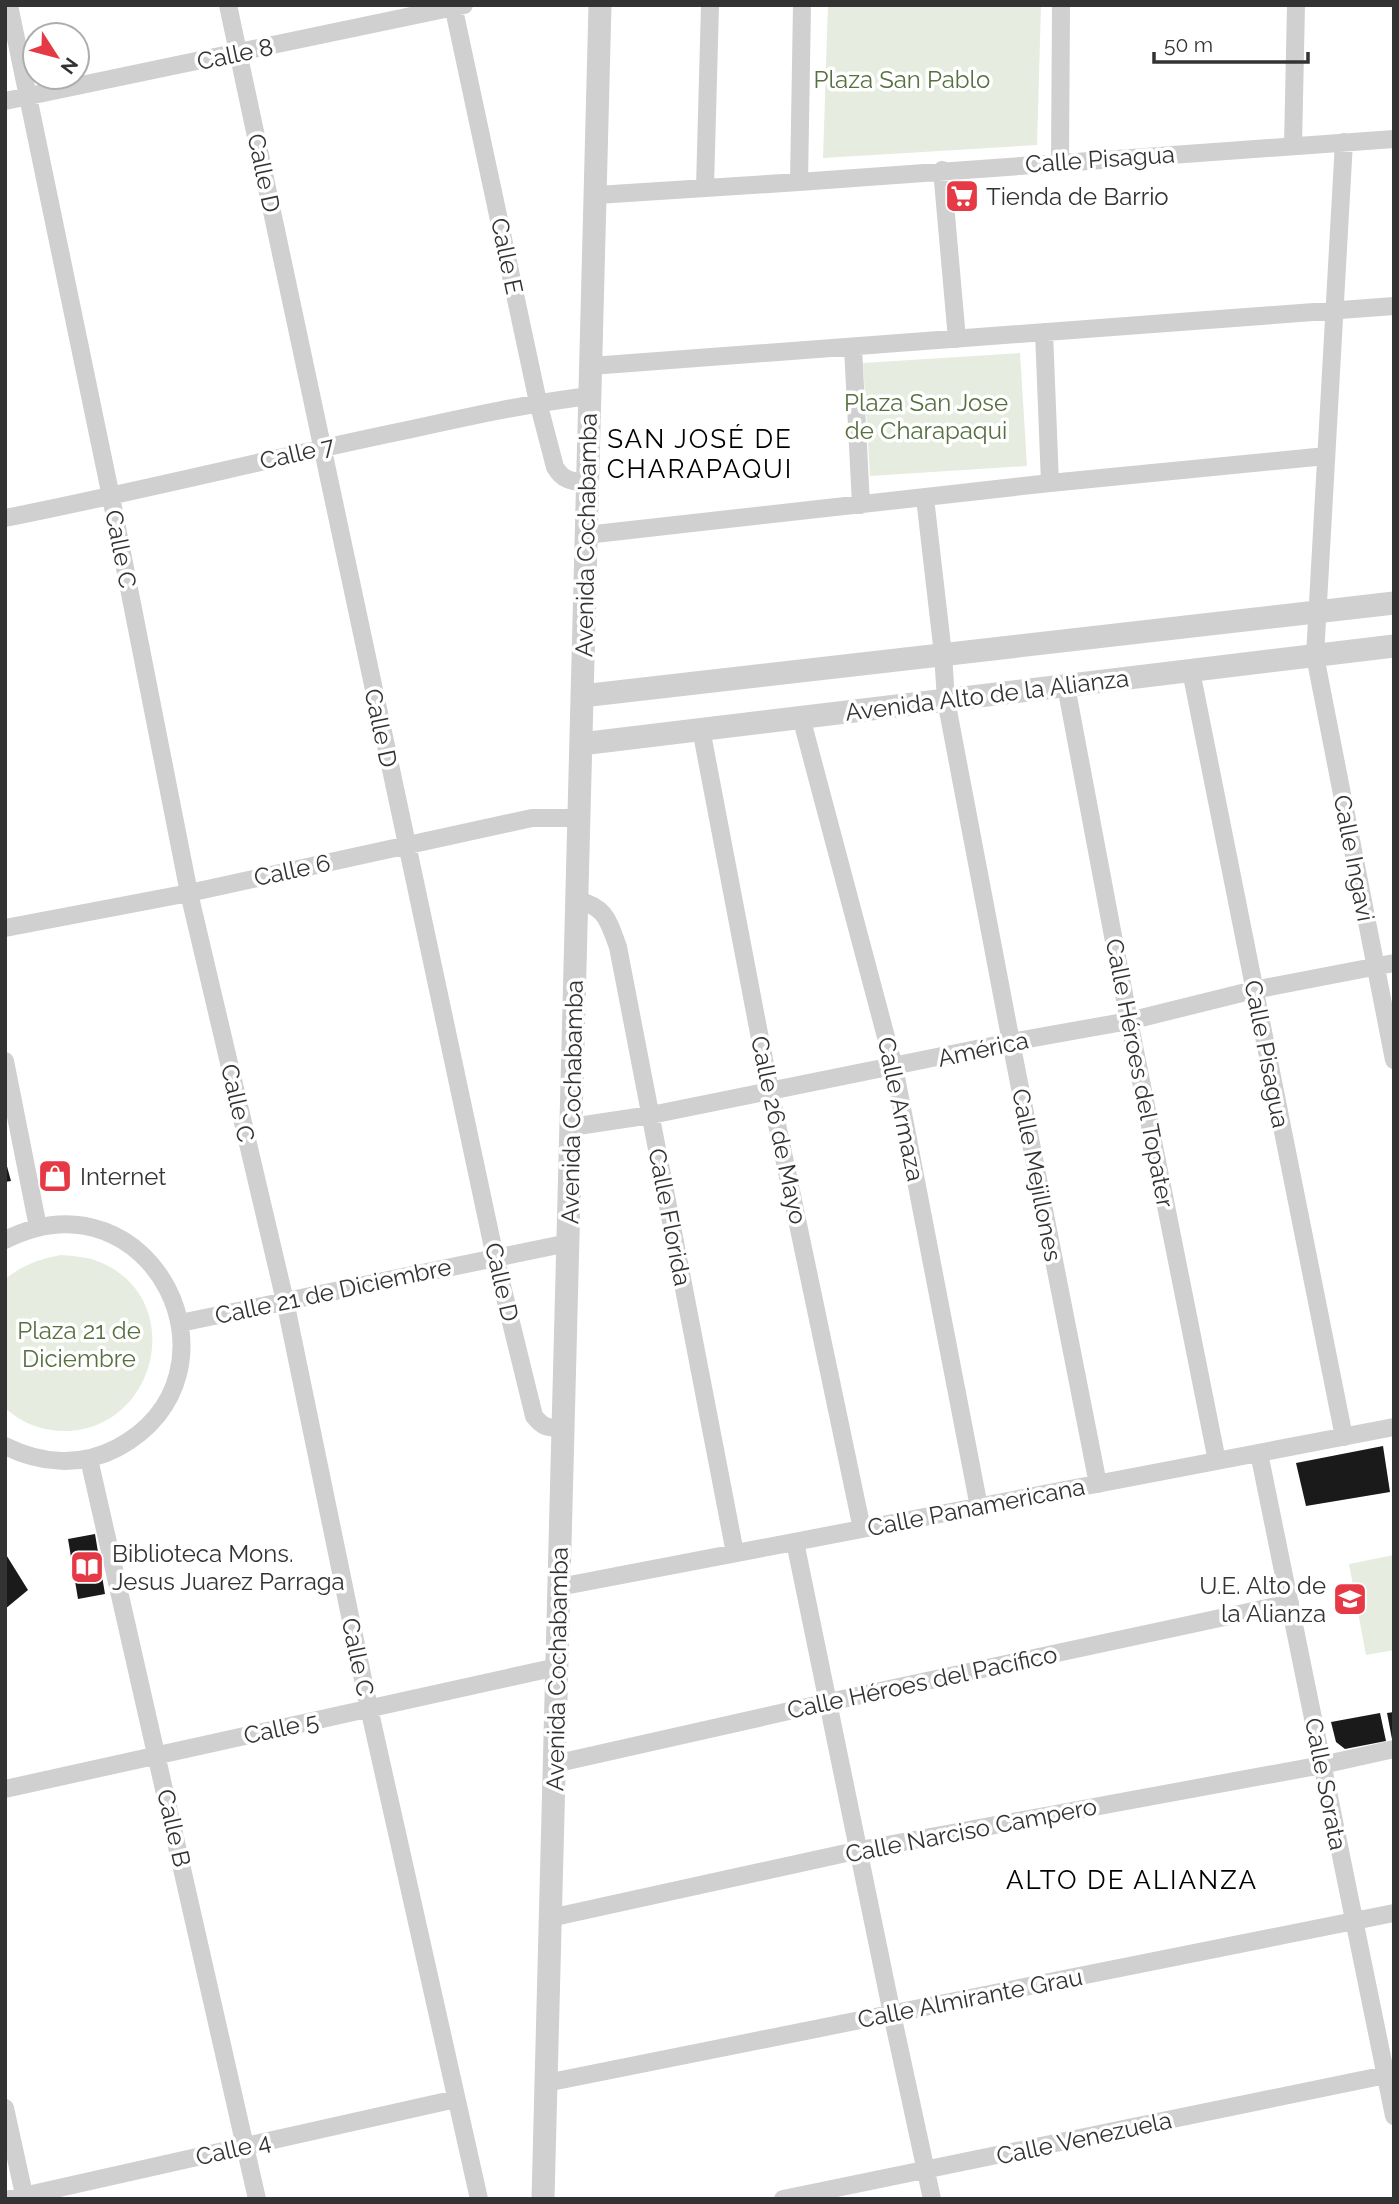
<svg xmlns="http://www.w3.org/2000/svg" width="1399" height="2204" font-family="Raleway,sans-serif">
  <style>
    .green { fill: #e6ecdf }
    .building { fill: #1a1a1a }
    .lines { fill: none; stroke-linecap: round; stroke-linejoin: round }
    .minor { stroke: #d0d0d0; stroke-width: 18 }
    .tertiary { stroke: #d0d0d0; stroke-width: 23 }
    .labels { text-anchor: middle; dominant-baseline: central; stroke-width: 7; stroke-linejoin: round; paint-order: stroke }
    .street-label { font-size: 24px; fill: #333; stroke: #fff }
    .park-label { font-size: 24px; fill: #56703f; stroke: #fff }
    .poi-label { font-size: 24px; fill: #333; stroke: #fff; text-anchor: start }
    .neighbourhood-label { font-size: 26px; letter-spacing: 2px; fill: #000; stroke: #fff }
  </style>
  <rect width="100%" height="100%" fill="#fff"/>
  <path class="green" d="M828,5h213l-4,140 -214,13z
    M1020,353l7,113 -157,10 -7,-113z
    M61,1255c14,1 28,2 41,8 84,37 56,163 -33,168 -25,1 -46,-7 -64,-23v-129c18,-14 34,-20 56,-24z
    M1394,1555v95l-28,5 -17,-91z"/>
  <path class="building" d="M5,1159l6,22 -6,1z
    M1383,1446l7,46 -84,14 -10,-43z
    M95,1534l10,60 -27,5 -10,-60z
    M5,1553l23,37 -23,19z
    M1394,1712v27h-2l-5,-26z
    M1380,1713l6,28 -41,8 -9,-7 -5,-20z"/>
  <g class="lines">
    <path class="minor" d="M9,5l102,492 78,396 96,408 84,407 110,491
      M228,5l267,1252 39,159c9,12 15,12 29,12
      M453,5l85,397 17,65c8,14 17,14 32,16
      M5,101l459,-96
      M1344,142l-29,514 79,404
      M1293,146l3,-141
      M1060,162l1,-157
      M942,170l15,169
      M799,182l3,-177
      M705,187l5,-182
      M597,195l202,-13 595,-43
      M1044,332l6,151
      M853,347l8,158
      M591,366l803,-60
      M925,498l18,156 3,46 65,342 87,442
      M5,518c136,-27 271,-61 407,-89 59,-13 118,-26 178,-33
      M586,535l464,-52 276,-27
      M1191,671l153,766
      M1066,686l63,335 88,440
      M801,717l93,350 85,440
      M701,729l69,362 92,438
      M577,900c29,7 31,20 41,47l117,606
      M5,928l184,-35 343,-75h47
      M5,1061l33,166
      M571,1127l80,-12 360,-73 118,-21 125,-31 140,-27
      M5,1240c147,-74 249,135 112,208 -36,19 -76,16 -112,-2
      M180,1323l388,-80
      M1259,1453l135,663
      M89,1459l168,740
      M795,1542l97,472 40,185
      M559,1587l835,-160
      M554,1764l275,-62 461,-99
      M5,1789l552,-122
      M550,1918l310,-68 462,-85 72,-16
      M546,2083l848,-170
      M5,2108l20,91
      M10,2199l446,-100
      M783,2199l603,-124"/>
    <path class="tertiary" d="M582,696l812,-93
      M581,744l813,-98
      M543,2199l57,-2194"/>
  </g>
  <defs>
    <g id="supermarket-square" transform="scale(1.75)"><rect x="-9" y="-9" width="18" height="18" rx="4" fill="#e63946" stroke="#fff"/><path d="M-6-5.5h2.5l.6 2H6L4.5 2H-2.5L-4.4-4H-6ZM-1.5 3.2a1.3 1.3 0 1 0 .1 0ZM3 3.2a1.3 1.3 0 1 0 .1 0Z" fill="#fff"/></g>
    <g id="shop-square" transform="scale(1.75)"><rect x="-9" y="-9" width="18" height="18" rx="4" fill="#e63946" stroke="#fff"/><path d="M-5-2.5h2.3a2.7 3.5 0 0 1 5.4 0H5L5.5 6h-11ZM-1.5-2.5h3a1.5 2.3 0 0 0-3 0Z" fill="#fff"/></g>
    <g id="library-square" transform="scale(1.75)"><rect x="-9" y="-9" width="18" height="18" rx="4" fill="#e63946" stroke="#fff"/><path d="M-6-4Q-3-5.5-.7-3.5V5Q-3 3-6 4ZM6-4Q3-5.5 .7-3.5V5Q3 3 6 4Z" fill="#fff"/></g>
    <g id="school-square" transform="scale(1.75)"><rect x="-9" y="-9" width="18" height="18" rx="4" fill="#e63946" stroke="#fff"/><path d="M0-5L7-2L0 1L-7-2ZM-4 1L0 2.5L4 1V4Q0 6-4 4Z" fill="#fff"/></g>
  </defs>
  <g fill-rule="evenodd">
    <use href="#supermarket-square" x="962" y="196"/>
    <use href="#shop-square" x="55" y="1176"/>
    <use href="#library-square" x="87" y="1567"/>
    <use href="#school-square" x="1350" y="1599"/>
  </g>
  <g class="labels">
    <g class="street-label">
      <text transform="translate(235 54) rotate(-12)">Calle 8</text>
      <text transform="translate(1100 159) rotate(-4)">Calle Pisagua</text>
      <text transform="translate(264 173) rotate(78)">Calle D</text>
      <text transform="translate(507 256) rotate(78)">Calle E</text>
      <text transform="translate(297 453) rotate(-13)">Calle 7</text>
      <text transform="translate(586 535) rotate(-89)">Avenida Cochabamba</text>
      <text transform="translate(121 549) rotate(79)">Calle C</text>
      <text transform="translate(987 695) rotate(-7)">Avenida Alto de la Alianza</text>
      <text transform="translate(381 728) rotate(78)">Calle D</text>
      <text transform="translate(1354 858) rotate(79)">Calle Ingavi</text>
      <text transform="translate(292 870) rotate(-12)">Calle 6</text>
      <text transform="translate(983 1049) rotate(-12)">América</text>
      <text transform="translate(1267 1054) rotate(79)">Calle Pisagua</text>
      <text transform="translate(1140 1073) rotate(79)">Calle Héroes del Topater</text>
      <text transform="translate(572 1102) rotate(-89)">Avenida Cochabamba</text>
      <text transform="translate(238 1103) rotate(77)">Calle C</text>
      <text transform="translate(901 1109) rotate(78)">Calle Armaza</text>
      <text transform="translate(779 1130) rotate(78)">Calle 26 de Mayo</text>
      <text transform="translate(1037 1175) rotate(79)">Calle Mejillones</text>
      <text transform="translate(670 1217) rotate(79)">Calle Florida</text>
      <text transform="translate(502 1282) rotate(77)">Calle D</text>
      <text transform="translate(333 1291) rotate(-12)">Calle 21 de Diciembre</text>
      <text transform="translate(976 1507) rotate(-11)">Calle Panamericana</text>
      <text transform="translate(358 1657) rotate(78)">Calle C</text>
      <text transform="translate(557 1669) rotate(-89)">Avenida Cochabamba</text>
      <text transform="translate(922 1682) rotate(-12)">Calle Héroes del Pacífico</text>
      <text transform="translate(281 1728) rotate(-12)">Calle 5</text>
      <text transform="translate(1326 1784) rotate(79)">Calle Sorata</text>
      <text transform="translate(174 1828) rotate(77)">Calle B</text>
      <text transform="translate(971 1830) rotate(-11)">Calle Narciso Campero</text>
      <text transform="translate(970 1998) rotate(-11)">Calle Almirante Grau</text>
      <text transform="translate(1084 2138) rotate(-12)">Calle Venezuela</text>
      <text transform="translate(233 2149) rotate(-13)">Calle 4</text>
    </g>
    <g class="park-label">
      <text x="902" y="79">Plaza San Pablo</text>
      <text x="926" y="402">Plaza San Jose<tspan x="926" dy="28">de Charapaqui</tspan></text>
      <text x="79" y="1330">Plaza 21 de<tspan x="79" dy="28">Diciembre</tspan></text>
    </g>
    <g class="poi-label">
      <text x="986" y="196">Tienda de Barrio</text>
      <text x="80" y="1176">Internet</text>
      <text x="112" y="1553">Biblioteca Mons.<tspan x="112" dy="28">Jesus Juarez Parraga</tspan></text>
      <text x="1326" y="1585" text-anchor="end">U.E. Alto de<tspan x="1326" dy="28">la Alianza</tspan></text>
    </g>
    <g class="neighbourhood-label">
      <text x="700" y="439">SAN JOSÉ DE<tspan x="700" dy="30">CHARAPAQUI</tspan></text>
      <text x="1132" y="1880">ALTO DE ALIANZA</text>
    </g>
  </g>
  <rect width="1399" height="2204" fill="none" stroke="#333333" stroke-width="14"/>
  <g transform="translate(56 56) rotate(126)"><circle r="33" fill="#ffffff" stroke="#adadad" stroke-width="2"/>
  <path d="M0-5L12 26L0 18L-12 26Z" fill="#e63946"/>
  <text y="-10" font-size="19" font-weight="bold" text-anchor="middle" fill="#333333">N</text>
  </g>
  <path d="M1154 52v10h154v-10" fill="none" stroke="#333333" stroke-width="3.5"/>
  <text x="1164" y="52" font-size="21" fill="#333333" stroke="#ffffff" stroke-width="5" paint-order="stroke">50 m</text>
</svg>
